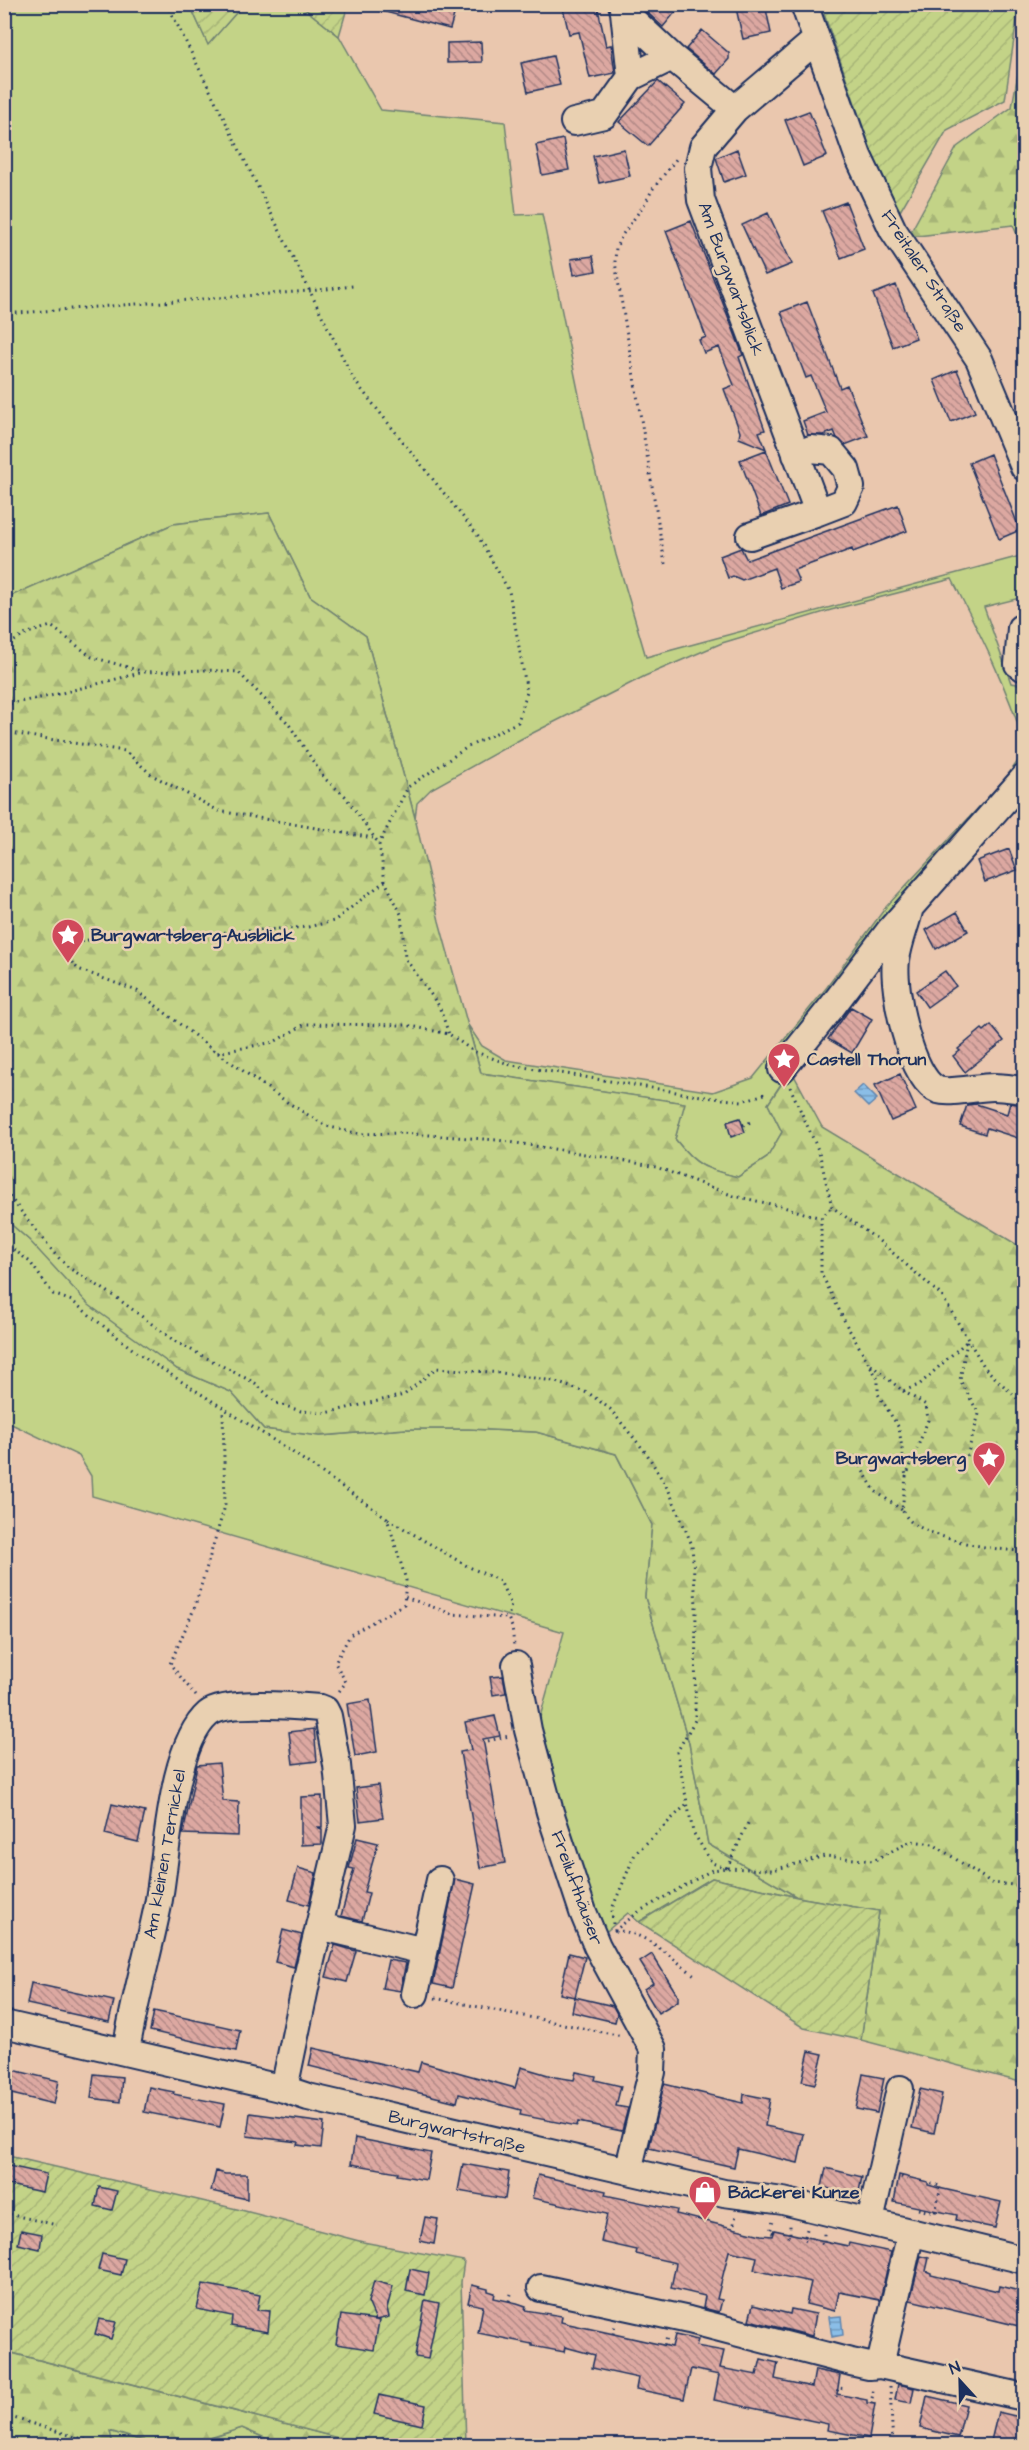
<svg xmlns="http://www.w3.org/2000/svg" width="1029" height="2450" font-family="'Architects Daughter',sans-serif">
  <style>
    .green { fill: #c3d387; stroke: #6f8172; stroke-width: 1.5 }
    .forest { fill: url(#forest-firs); stroke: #6f8172; stroke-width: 1.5 }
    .garden { fill: url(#garden-furrows); stroke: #6f8172; stroke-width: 1.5 }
    .water { fill: url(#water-rules); stroke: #5e85b0; stroke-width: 1.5 }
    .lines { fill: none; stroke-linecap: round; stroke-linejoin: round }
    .stream { stroke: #5e85b0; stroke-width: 5 }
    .building { fill: url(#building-back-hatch); stroke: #1b2f5e; stroke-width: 1.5 }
    .minor-casing { stroke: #1b2f5e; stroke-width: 30 }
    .path { stroke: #1b2f5e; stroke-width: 3; stroke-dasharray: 1.5 4.5; stroke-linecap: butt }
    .minor { stroke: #e9d0b1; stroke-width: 26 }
    .labels { text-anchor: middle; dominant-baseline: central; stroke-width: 5; stroke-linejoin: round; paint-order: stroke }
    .street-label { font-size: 18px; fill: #1b2f5e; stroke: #e9d0b1 }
    .poi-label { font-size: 18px; font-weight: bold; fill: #1b2f5e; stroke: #e9d0b1; text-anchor: start }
  </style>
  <defs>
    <pattern id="forest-firs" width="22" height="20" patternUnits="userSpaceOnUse" patternTransform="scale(1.5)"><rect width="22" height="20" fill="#c3d387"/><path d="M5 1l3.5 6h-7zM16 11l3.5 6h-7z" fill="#a7b577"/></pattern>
    <pattern id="garden-furrows" width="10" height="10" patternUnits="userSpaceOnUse" patternTransform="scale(1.5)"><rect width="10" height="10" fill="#c3d387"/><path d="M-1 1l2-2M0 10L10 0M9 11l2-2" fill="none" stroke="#a7b577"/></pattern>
    <pattern id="water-rules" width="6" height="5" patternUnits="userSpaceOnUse" patternTransform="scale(1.5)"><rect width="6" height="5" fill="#8bbee7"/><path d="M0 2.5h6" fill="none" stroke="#719bbe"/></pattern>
    <pattern id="building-back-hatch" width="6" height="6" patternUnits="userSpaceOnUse" patternTransform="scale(1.5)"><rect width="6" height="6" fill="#dca8a1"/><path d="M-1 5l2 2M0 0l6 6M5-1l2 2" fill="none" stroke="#b28986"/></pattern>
  </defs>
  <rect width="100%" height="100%" fill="#eac7ae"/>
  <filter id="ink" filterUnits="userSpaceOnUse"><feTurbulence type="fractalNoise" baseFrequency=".0167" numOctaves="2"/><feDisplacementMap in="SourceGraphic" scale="12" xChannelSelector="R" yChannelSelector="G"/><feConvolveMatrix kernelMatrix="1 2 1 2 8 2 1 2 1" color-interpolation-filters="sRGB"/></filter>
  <g filter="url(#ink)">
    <path class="green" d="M4,5h186l18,39 35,-39h57l39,31 42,74 124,12 11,93 26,-1 48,235 26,106 30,102 378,-102v42l-40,10 27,76 13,2v58c-17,-57 -45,-111 -72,-164l-121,31 -109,33 -77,33 -124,63 -90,50 -14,14 -2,15 -49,-182 -56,-40 -41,-83 -96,11 -168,75z
      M1024,744v19l-139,160 -117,181 14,28 -15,26 -29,19c-33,-8 -42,-11 -63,-38l9,-36 -203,-30 -13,-48 14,21 24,14 207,32 40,-14 74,-91 59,-80 119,-128 13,-18z
      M5,1219l172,150 54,23 33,37 56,7 85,-7h64l67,3 80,22 36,71 -7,72 44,146 19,101 89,53 -85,-19 -73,44 -11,-9 -27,23 -65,-205 28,-99 -472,-136 -1,-20 -12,-20 -74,-35z
      M242,2428l39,17 -94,1z
      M109,2431l47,14h-43z"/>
    <path class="forest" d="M1024,40v212l-11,-27 -105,12 49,-90 55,-40z
      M269,513l41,83 56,40 49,182 24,103 42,152 204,30 -10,36c21,27 30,30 63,38l29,-19 15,-26 -14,-28 23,-34 31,57 202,122v834l-163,-43 18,-129 -82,-14 -89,-53 -19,-101 -44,-146 7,-72 -36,-71 -80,-22 -67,-3h-64l-85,7 -56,-7 -33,-37 -54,-23 -88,-64 -60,-65 -24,-21 -1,-620 169,-75z
      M4,2351l361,94h-84l-39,-17 -55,17h-31l-46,-14 3,14h-108z"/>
    <path class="garden" d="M190,5h53l-35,40z
      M300,5h48l-9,31z
      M821,5h198l-14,95 -58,30 -52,90z
      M712,1878l85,19 82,14 -18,129 -57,-12 -165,-106z
      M4,2155l237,55 122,32 101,19 -3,21 5,163h-101l-360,-94z"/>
    <path class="water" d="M863,1085l14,14 -9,8 -14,-14z
      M841,2316l2,19 -11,2 -3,-20z"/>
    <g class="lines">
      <path class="stream" d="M4,2440l22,6"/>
    </g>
    <path class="building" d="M375,4h82l-7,25 -76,-20z
      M562,4h35l9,42 5,-1 4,28 -25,5 -11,-46 -10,2z
      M638,4h44l-19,23z
      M753,4h12l6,29 -28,6 -7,-31z
      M702,30l27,23v6l-13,15 -30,-25z
      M481,42l1,20 -35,1v-20z
      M553,56l7,29 -32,7 -7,-29z
      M658,81l27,23 -37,42 -29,-24z
      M809,111l18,45 -24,10 -18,-46z
      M563,139l6,31 -27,5 -6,-30z
      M624,149l6,27 -31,7 -6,-27z
      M737,149l9,25 -22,8 -8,-24z
      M846,202l18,47 -23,9 -19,-47z
      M768,213l24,51 -27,11 -23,-50z
      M691,221l52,134 -4,2 26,73 -6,2 7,17 -27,-11 1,-6 -16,-43 10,-4 -15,-38 -15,6 -5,-13 7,-3 -40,-106z
      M593,256l3,15 -22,4 -3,-16z
      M896,285l20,53 -23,9 -20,-53z
      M807,302l33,86 7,-3 21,51 -23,9 -8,-7 -3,-7 -10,4h-16l-5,-14 23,-9 -15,-36 -5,2 -25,-66z
      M957,370l18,42 -24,10 -17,-42z
      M766,450l22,55 -27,11 -21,-56z
      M990,454l30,76 -21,9 -30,-76z
      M898,505l9,26 -54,21 -1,-3 -58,21 5,12 -18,6 -7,-20 -32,12 -9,-4 -5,2 -8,-22 21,-8 6,12z
      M1009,849l8,21 -32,12 -8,-21z
      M957,912l11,19 -32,18 -10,-19z
      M945,971l11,15 -29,21 -11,-16z
      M851,1007l21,12 -20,34 -24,-14z
      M991,1025l13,16 -39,31 -12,-16 7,-5 -2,-2 24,-20 2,2z
      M900,1074l16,36 -25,11 -16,-36z
      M1010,1103l14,2v35l-37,-12 -2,6 -25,-8 7,-21 9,-1 31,10z
      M740,1118l5,14 -14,5 -4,-15z
      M503,1676l3,17 -13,2 -3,-18z
      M370,1700l7,52 -22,4 -8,-52z
      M495,1716l5,20 -17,3 22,124 -25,5 -20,-116 11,-2 -6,-28z
      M314,1729l3,32 -24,3 -4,-32z
      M219,1763l4,38 16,1 -1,34 -55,-2 14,-69z
      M378,1785l5,33 -23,3 -4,-33z
      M322,1796v31h-5l5,2v15l-21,1v-48z
      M112,1804l33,8 -7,30 -33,-8z
      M357,1838l21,5 -14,49 5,1 -7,28 -21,-5 13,-47 -5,-1z
      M298,1868l18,5 -7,32 -20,-5z
      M455,1879l20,5 -23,104 -19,-4z
      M283,1930l19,5 -8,32 -19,-5z
      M335,1945l21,6 -9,31 -21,-5z
      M569,1953l16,4 -10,40 -15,-3z
      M652,1954l26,42v5l-20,12 -14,-24 9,-6 -13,-21z
      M388,1960l18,3 -6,28 -18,-3z
      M31,1983l83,18 -5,21 -82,-18z
      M575,1997l38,9 4,8 -2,8 -43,-10z
      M154,2011l86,19 -4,21 -86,-20z
      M313,2048l105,24 3,-10 94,26 6,-21 34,10 19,3 2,-8 20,4 -1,4 26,6 -5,20 12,2 -6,23 -44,-9 -1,4 -57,-11 1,-5 -62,-16 -2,8 -148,-36z
      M809,2051l14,3 -8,30 -13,-3z
      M13,2070l46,11 -5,23 -47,-11z
      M94,2074l28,3 -2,25 -29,-4z
      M863,2074l21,4 -7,35 -21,-4z
      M664,2084l79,19 1,-9 26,5 -5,27 39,8 -6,29 -60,-14 -4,18 -85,-19z
      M149,2087l25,5 -1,2 52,10 -5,23 -76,-15z
      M920,2089l22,5 -8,39 -22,-5z
      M250,2113l74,10 -3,25 -24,-3 1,-3 -51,-6z
      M355,2138l76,15 -5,27 -29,-5 1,-3 -47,-8z
      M463,2164l46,8 -4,27 -47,-8z
      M4,2165l42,9 -4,18 -38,-8z
      M826,2168l36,9 -4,19 -36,-9z
      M216,2171l9,3h22v25l-36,-8z
      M538,2175l68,16 -1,4 72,15 -1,4 85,21 11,1 2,-6 74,16 1,-3 42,9 -11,48 -41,-8 -4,19 -29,-7 5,-22 -57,-12 3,-13 -28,-6 -12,48 5,1 -3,12 -16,-4 2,-12 -34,-8 5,-25 -40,-9 1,-4 -36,-8 6,-28 -75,-16z
      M899,2175l29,7v3l11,3 62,14 -6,26 -39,-8 1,-5 -63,-13z
      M99,2187l18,4 -5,19 -17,-4z
      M425,2217l13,2 -4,25 -14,-3z
      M21,2230l21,4 -2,15 -22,-5z
      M102,2254l23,5 -4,16 -23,-5z
      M921,2256l8,2 -3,13 5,2v2l67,16 1,-5 25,6v12l-5,22 -109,-26z
      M410,2269l19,4 -4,22 -19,-4z
      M374,2281l19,5 -6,22 2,9 -13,3 3,1 -5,29 -38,-6 5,-29 35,5 -8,-18z
      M203,2284l57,11 -3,15 13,1 -2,21 -37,-6 1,-10 -35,-7z
      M472,2285l16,4v2l7,2 -1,5 23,5 9,3 -1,4 37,6 -1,6 8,2 103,23 3,-12 23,5 -2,6 28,5 -4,17 37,7 4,-16 17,4 -3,16 37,8 3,-17 25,5 -3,19 30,6v3l8,1 -6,34 -42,-8 1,-6 -114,-24 5,-25 -28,-6 -7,30 -48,-10 2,-11 -46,-10 3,-13 -30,-8 -1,5 -32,-6v-2l-54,-11 5,-27 -15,-3z
      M425,2300l14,3 -11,56 -13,-2z
      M753,2305l37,9 1,-5 25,5 -4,22 -63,-16z
      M99,2319l17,3 -5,17 -16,-5z
      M898,2384l16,4 -3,15 -16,-3z
      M379,2395l47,10 -4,20 -48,-11z
      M927,2396l39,9 -8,32 -38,-9z
      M998,2412l26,6v27h-34z"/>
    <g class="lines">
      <g class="minor-casing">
        <path id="minor" d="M622,4l2,8 48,45 63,52
          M804,4l54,152 35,74 86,129 45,108
          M624,12l7,65
          M574,122l30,-7 27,-38 41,-20
          M796,455l15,-6 20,2 15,18 5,18 -7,15 -26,10
          M750,536l68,-24 -117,-312 -3,-32 5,-21 32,-38 81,-69
          M1024,627l-3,1 -3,36 6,4
          M909,911c-4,16 -11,33 -13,49 -4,28 14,119 42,130 13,4 40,-3 55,-3 10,0 21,2 31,3
          M782,1069l49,-61 59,-78 134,-152
          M516,1665l12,65 22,82 33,100 14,34 56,103 -1,23 -24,99
          M319,1926l105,25
          M415,1994l25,-114
          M4,2024l280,65 24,8 416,96 59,8 241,59
          M126,2051c8,-49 22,-97 32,-146 9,-48 13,-159 50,-191 17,-14 88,-8 112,-6l5,2 3,6 9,49 6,60 -34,144 -25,120
          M870,2221l30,-132
          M541,2288l148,32 162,42 18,4 11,-1 144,32
          M880,2365l31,-133"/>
      </g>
      <path class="path" d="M167,4l187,376 124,156 31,55 18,101 -9,30 -52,26 -58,39 -29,57
        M4,7l11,-3
        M4,314l305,-23 44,-5
        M665,564l-50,-302 1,-15 7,-13 23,-32 6,-12 25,-32
        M4,647l24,-14 23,-7 41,31 49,14
        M4,705l46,-9 94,-24 62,-2 32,2 50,51 36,55 21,18 34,48 6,37 16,33 4,44 34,48 10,28
        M4,732l121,19 27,24 67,36 154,27
        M385,881l-51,40 -26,6 -110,7 -79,-1 -44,10 -7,15 10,11 59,22 80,62 57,-11 31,-18 101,1 43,9 24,17 38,14 202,33 29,3 23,-7
        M218,1053l69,49 39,24 33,8 42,-1 96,7 119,19 40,8 78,29 46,10 41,12v55l26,53 31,53v15l21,34 7,49
        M790,1087l29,65 13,55 46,33 64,56 43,72 39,37
        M743,1125l8,-3
        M4,1195l5,1 46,58 14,14 44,27 63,47 79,41 21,20 25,8 25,2 78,-18 32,-27 66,5 51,8 37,13 20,15 37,45 22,37 23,54 4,60 -1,115 -18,32 16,80 19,31 15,5
        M821,1218l11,-11
        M4,1242l26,20 23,32 19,7 68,54 152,97 95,66 19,62 -2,24 -54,31 -15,28 11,19 -9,12
        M871,1365l32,26 16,-6 49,-45
        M903,1391l23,14 2,15 -22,57 -4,33c3,5 7,11 12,14 29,17 77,26 110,27
        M854,1456l21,35 27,19
        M967,1456l12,-42 -19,-34 7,-39
        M388,1519l79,47 33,15 11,24 -3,13
        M405,1597l47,17 56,4 4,9 2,19
        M196,1696l-26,-32 24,-55 31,-103 -2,-96
        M488,1741l21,-5
        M727,1868l22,-47
        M613,1924l-1,-15 23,-55 52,-50
        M614,1931l26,-20 72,-41 15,-2 46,2 52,-14 48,5 38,-20 22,3 59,39 32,3
        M615,1931c30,-1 57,28 81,45
        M435,1998l187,38
        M901,2177l10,3
        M918,2209l17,4 6,-27 -13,-3
        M4,2213l53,12
        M701,2220l1,-2 4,1 -1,2
        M734,2224l2,-9
        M773,2233l-3,-1 3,-11
        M788,2236l2,1v-12
        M806,2241l-2,-1 3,-11
        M821,2243l3,1v-11
        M509,2301l2,-7
        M613,2334l2,-9
        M665,2346l2,-10
        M890,2387l3,59
        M836,2397l2,-9 8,1
        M871,2404l3,-16
        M4,2415l101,31"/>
      <use href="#minor" class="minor"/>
    </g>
  </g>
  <defs>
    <g id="sight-pin" transform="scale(1.725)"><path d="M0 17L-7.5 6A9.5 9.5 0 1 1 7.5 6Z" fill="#d1495b" stroke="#e9d0b1"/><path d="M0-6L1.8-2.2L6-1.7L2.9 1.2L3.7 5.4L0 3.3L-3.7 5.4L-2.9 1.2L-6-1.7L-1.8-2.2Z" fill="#fff"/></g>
    <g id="shop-pin" transform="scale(1.725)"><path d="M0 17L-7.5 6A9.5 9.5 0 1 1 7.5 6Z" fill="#d1495b" stroke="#e9d0b1"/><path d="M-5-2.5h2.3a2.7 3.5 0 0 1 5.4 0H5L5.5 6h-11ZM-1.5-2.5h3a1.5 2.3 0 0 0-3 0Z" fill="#fff"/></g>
  </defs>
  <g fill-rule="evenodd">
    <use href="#sight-pin" x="68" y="935"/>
    <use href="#sight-pin" x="784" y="1059"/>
    <use href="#sight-pin" x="989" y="1458"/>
    <use href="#shop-pin" x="705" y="2192"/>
  </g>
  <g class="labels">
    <g class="street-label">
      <text transform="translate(924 271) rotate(57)">Freitaler Straße</text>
      <text transform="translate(731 279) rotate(70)">Am Burgwartsblick</text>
      <text transform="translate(165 1854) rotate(-80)">Am kleinen Ternickel</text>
      <text transform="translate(577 1888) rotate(70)">Freilufthäuser</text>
      <text transform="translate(457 2132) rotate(13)">Burgwartstraße</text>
    </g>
    <g class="poi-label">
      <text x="91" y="935">Burgwartsberg-Ausblick</text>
      <text x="807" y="1059">Castell Thorun</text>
      <text x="966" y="1458" text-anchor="end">Burgwartsberg</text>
      <text x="728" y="2192">Bäckerei Kunze</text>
    </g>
  </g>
  <rect width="1029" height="2450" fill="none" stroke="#e9d0b1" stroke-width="24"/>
  <rect x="12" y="12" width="1005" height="2426" fill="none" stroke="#1b2f5e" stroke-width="2" filter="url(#ink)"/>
  <g transform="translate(960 2381) rotate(338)" stroke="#e9d0b1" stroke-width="4.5" paint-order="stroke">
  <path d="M0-4.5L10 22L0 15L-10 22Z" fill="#1b2f5e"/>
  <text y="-9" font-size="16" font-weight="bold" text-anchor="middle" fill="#1b2f5e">N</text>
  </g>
</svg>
